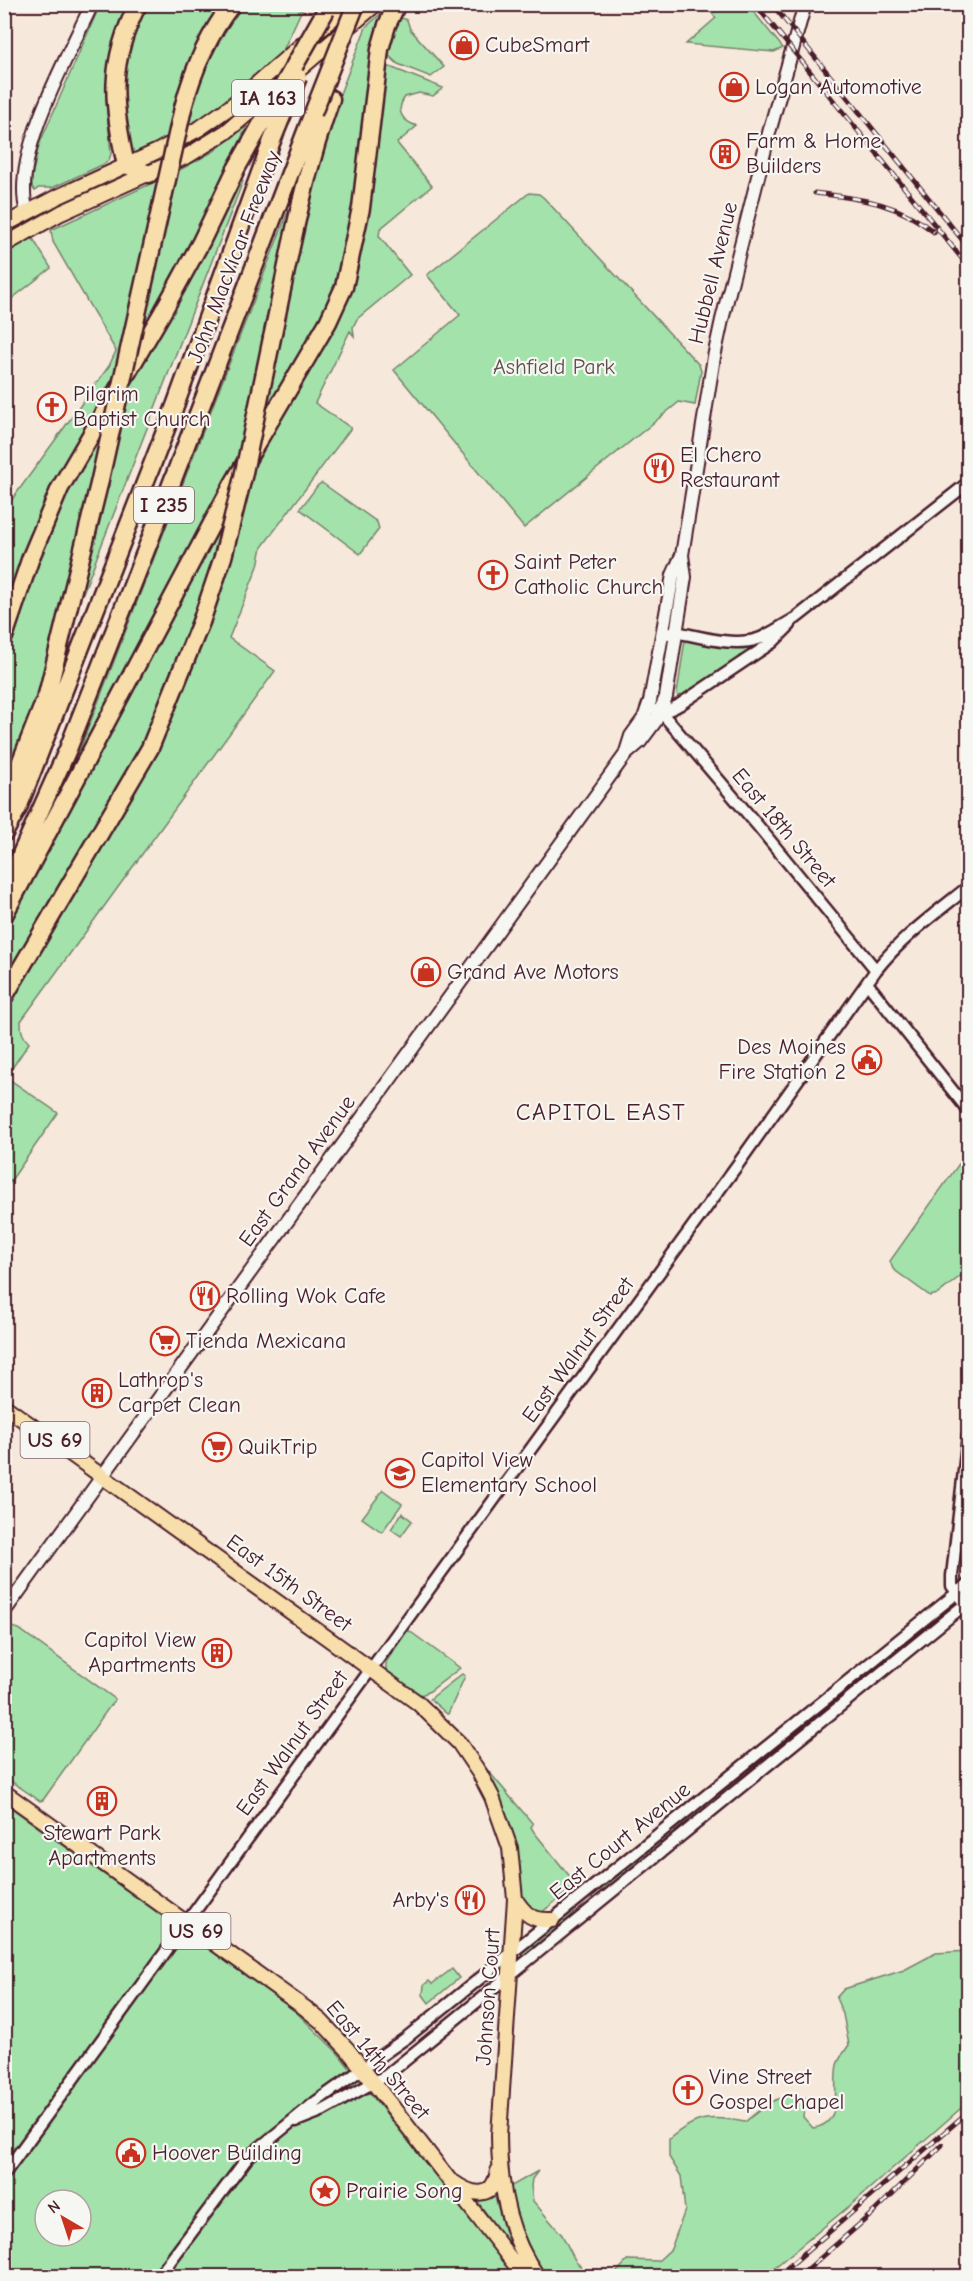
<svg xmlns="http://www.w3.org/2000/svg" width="973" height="2281" font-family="'Comic Neue',sans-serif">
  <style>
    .green { fill: #a3e3ab; stroke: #76816b; stroke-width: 1.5; fill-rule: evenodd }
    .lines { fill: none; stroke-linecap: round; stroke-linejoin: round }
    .tertiary-casing { stroke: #4a1f2b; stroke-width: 15 }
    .secondary-casing { stroke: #4a1f2b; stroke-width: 16 }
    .primary-casing { stroke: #4a1f2b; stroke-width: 18 }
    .motorway-casing { stroke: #4a1f2b; stroke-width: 21 }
    .tertiary { stroke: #f6f6f2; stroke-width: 10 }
    .secondary { stroke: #f6f6f2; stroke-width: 12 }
    .primary { stroke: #f8deab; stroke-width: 14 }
    .motorway { stroke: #f8deab; stroke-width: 16 }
    .rail-casing { stroke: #4a1f2b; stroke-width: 5 }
    .rail { stroke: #f6f6f2; stroke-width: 3; stroke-dasharray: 9; stroke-linecap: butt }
    .motorway-bridge-casing { stroke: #4a1f2b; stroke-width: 21; stroke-linecap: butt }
    .motorway-bridge { stroke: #f8deab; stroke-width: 16 }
    .labels { text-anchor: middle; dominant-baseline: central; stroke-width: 4.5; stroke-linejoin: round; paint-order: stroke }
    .shield { fill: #f6f6f2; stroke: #7e6067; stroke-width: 1.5 }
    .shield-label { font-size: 21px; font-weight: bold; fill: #4a1f2b }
    .poi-label { font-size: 22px; fill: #4a1f2b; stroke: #f6f6f2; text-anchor: start }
    .street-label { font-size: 22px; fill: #4a1f2b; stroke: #f6f6f2 }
    .park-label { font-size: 22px; fill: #60504b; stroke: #f6f6f2 }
    .neighbourhood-label { font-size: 24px; letter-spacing: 1.5px; fill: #4a1f2b; stroke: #f6f6f2 }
  </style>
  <rect width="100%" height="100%" fill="#f7e8dc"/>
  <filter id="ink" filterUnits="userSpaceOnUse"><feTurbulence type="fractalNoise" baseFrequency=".0167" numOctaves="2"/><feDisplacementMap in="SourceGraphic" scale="12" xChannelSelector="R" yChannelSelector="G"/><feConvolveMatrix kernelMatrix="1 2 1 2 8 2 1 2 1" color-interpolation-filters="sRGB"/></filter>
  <g filter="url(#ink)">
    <path class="green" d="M100,5h29l-20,66 -3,28 5,55 -2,6 -5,4 -52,24h-14l-3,3 -3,-4v-10l7,-32z
      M144,5h80l-54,133 -39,19 -11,-56 6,-55z
      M239,5h65l-25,54 -61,49 -33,22 16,-62z
      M748,5l35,43 -9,4 -88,-8 30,-26 -11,-13z
      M385,10l-27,175 -22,104 -18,38 -60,101 40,-181 31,-125 37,-95z
      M397,16l10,4 3,9 34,38 -13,10 -33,-13 -11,-10z
      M385,65l58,23 -10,8 -14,-3 -14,4c-10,14 -3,24 12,29l-20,17 35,43 -52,43 -1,7 31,39 -53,44 -4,8 1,9 -4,-5 -35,72 36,25 -89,119 -4,19 -29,72 46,33 -254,350c0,10 1,15 8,22l-23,34 52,36 -53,76v-181l136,-235 109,-308 81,-136z
      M247,126l-65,137 -45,80 37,-170 40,-22z
      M236,177l7,4 -160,412 -2,-1 48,-213z
      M161,179l-43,195 -113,241v-106l104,-143 7,-15 -63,-109 -2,-12z
      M296,191l-57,270 -67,120 -98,187 -1,-1z
      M529,193l10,1 5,4 155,167 2,6 -6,34 -16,-3 -155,126 -130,-158 66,-55 -33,-40z
      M32,237l19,31 -46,36v-53z
      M110,410l-58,245 -47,126v-126l14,-51 41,-103z
      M322,483l55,39 2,7 -19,25 -60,-45 18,-24z
      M230,501l-14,58 -21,61 -52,123 -138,242v-52l62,-127z
      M778,633l-99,67 -2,-7 8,-53 56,8 8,-2z
      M968,1151v119l-30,24 -8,2 -37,-27 -3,-8z
      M383,1490l19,14 -20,28 -20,-14z
      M402,1513l10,8 -11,15 -10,-7z
      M935,1616l4,5 -91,73 -3,-5z
      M12,1627l7,2 96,70 -72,101 -3,1 -35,-24v-147z
      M408,1630l52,38 -30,23 -9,4 -32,-21 -3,-5v-7z
      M462,1674l3,2 -17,38h-1l-17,-15z
      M820,1709l4,5 -101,82 -4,-5z
      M480,1761l53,63 -2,3 3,5 42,52v1l-39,31c-21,-10 -16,-45 -21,-64 -4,-22 -11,-42 -21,-62 -5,-9 -12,-19 -15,-29z
      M4,1803l291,208 42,41 179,224h-511zM45,2200h36v36h-36z
      M695,1812l3,4 -95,78 -4,-5z
      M572,1911l4,5 -52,41 -3,-4z
      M968,1951v151l-115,101 -89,73h-151l15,-16 30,1 13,-12 14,-39 -4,-34 -12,-19v-18c29,-24 40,-23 76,-17 18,-15 35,-32 60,-23l-2,18 10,11c32,-4 19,-41 24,-63 2,-7 8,-14 12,-20l-6,-31 -7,-16 8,-9 60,-19 32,-17z
      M452,1969l7,9 -30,25 -6,-8 1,-10 5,-4 3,3z
      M538,2171l-6,8 -1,7 2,15 29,34 14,27 15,14h-45c-19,-27 -28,-57 -38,-88z
      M494,2192l10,38 10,19 -2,1 -36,-51z"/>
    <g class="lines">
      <g class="tertiary-casing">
        <path id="tertiary" d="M668,634l8,-2c25,5 57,15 82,7 13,-5 25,-14 38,-21l172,-135
          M656,710c8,3 16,-1 23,-5l94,-63 17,-17
          M661,712l97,114 118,144
          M867,983l101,127
          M962,1599l-10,-13v-10l16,-141
          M296,2121l28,-11 63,-35 581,-473
          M4,2174l734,-1010 138,-194c26,-33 60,-57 92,-83
          M159,2276l89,-119 69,-56 89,-63 562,-454"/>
      </g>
      <g class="secondary-casing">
        <path id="secondary" d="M27,212c-17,-56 41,-155 65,-208
          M625,755l6,-19 13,-18 6,-17 23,-126 9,-20 32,-198 8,-37 48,-191 35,-125
          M4,1612l621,-857 15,-13 15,-20 11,-25 19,-120 -3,-22"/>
      </g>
      <g class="primary-casing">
        <path id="primary" d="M4,225l51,-27 105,-48 40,-22 30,-21 119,-103
          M4,245l57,-32 128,-58 37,-23 150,-128
          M4,1406l414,297 41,40 21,31 12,23 18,51 5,51 -16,236c0,50 9,100 38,141
          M4,1792l301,216 17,14 26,28 176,226
          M515,1899c10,16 18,22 37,21
          M453,2182c20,14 40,18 45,-11"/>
      </g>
      <g class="motorway-casing">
        <path id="motorway" d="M138,4c-30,59 -26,99 -12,161l23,9
          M183,108c10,-38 25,-73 49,-104
          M272,338c17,-80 31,-161 59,-239
          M4,637l27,-80 29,-69 101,-173 40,-73 35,-73
          M4,804l43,-109 52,-211
          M4,833l14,-25 157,-402 96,-263
          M4,892l64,-143 78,-199 167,-437
          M4,915l230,-433 94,-160 16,-35 17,-79 19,-159 7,-24 10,-21
          M4,997l146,-249 51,-126"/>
      </g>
      <use href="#tertiary" class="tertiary"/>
      <use href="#secondary" class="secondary"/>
      <use href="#primary" class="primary"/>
      <use href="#motorway" class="motorway"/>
      <g class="rail-casing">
        <path id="rail" d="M755,4l213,262
          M772,4l196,243
          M815,193c46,6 82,9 119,39
          M778,2276l190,-164
          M800,2276l75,-65 67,-66"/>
      </g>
      <use href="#rail" class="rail"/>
      <g class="motorway-bridge-casing">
        <path id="motorway-bridge" d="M313,113l43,-109
          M271,143l27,-66
          M236,169l90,-159
          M99,484l84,-376
          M201,622l22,-65 20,-80 29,-139"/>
      </g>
      <use href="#motorway-bridge" class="motorway-bridge"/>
    </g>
  </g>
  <defs>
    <g id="shop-ring" transform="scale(1.5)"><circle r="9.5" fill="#f6f6f2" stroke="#c8321e" stroke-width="1.5"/><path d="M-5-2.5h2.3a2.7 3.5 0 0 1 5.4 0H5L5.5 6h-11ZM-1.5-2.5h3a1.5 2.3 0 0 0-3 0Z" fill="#c8321e"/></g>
    <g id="building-ring" transform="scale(1.5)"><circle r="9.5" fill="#f6f6f2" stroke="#c8321e" stroke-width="1.5"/><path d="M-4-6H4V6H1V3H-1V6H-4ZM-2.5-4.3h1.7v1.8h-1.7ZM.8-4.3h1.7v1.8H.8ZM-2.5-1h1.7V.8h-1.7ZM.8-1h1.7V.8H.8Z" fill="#c8321e"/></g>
    <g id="church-ring" transform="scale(1.5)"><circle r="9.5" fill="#f6f6f2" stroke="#c8321e" stroke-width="1.5"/><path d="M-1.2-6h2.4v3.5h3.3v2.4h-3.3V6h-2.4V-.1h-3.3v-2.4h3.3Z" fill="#c8321e"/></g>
    <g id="restaurant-ring" transform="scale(1.5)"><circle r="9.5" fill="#f6f6f2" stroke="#c8321e" stroke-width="1.5"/><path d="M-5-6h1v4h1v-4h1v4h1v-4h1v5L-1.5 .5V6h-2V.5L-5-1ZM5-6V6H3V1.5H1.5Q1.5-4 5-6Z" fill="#c8321e"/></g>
    <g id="civic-ring" transform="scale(1.5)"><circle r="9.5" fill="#f6f6f2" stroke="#c8321e" stroke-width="1.5"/><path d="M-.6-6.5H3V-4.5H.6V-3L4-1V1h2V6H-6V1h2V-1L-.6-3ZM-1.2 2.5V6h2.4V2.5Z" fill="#c8321e"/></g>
    <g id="supermarket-ring" transform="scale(1.5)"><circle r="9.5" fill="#f6f6f2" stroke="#c8321e" stroke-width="1.5"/><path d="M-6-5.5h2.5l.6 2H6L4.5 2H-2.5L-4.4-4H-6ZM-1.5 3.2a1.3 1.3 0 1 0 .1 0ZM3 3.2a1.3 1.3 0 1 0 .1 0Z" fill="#c8321e"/></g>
    <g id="school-ring" transform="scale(1.5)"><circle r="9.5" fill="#f6f6f2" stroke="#c8321e" stroke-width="1.5"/><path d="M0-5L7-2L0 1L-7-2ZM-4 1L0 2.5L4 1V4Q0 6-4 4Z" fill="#c8321e"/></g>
    <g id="sight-ring" transform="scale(1.5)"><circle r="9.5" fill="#f6f6f2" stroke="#c8321e" stroke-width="1.5"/><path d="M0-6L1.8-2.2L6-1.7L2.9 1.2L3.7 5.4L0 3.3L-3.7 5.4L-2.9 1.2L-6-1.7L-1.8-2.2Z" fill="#c8321e"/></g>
  </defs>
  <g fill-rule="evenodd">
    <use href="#shop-ring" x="464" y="45"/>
    <use href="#shop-ring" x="734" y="87"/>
    <use href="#building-ring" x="725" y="154"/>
    <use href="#church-ring" x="52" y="407"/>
    <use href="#restaurant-ring" x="659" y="468"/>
    <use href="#church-ring" x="493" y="575"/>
    <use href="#shop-ring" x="426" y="972"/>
    <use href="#civic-ring" x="867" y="1060"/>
    <use href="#restaurant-ring" x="205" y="1296"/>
    <use href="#supermarket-ring" x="165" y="1341"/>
    <use href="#building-ring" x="97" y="1393"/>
    <use href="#supermarket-ring" x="217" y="1447"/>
    <use href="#school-ring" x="400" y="1473"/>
    <use href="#building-ring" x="217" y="1653"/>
    <use href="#building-ring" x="102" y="1801"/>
    <use href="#restaurant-ring" x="470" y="1900"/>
    <use href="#church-ring" x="688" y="2090"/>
    <use href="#civic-ring" x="131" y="2153"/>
    <use href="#sight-ring" x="325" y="2191"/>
  </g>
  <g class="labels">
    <g class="shield">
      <rect x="232" y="80" width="72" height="36" rx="4.5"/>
      <rect x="134" y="487" width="60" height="36" rx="4.5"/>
      <rect x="20.5" y="1422" width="69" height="36" rx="4.5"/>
      <rect x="161.5" y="1913" width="69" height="36" rx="4.5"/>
    </g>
    <g class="shield-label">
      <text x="268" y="98">IA 163</text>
      <text x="164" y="505">I 235</text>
      <text x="55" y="1440">US 69</text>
      <text x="196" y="1931">US 69</text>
    </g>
    <g class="poi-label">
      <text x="485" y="45">CubeSmart</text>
      <text x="755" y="87">Logan Automotive</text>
      <text x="746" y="141">Farm &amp; Home<tspan x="746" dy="25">Builders</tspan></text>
      <text x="73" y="394">Pilgrim<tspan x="73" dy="25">Baptist Church</tspan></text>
      <text x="680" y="455">El Chero<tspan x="680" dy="25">Restaurant</tspan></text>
      <text x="514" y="562">Saint Peter<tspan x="514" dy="25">Catholic Church</tspan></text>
      <text x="447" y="972">Grand Ave Motors</text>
      <text x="846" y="1047" text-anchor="end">Des Moines<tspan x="846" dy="25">Fire Station 2</tspan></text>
      <text x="226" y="1296">Rolling Wok Cafe</text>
      <text x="186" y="1341">Tienda Mexicana</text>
      <text x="118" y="1380">Lathrop's<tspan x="118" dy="25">Carpet Clean</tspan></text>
      <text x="238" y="1447">QuikTrip</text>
      <text x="421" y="1460">Capitol View<tspan x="421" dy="25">Elementary School</tspan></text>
      <text x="196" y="1640" text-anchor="end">Capitol View<tspan x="196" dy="25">Apartments</tspan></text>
      <text x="102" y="1833" text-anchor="middle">Stewart Park<tspan x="102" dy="25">Apartments</tspan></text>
      <text x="449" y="1900" text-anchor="end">Arby's</text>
      <text x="709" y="2077">Vine Street<tspan x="709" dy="25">Gospel Chapel</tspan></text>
      <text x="152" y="2153">Hoover Building</text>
      <text x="346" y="2191">Prairie Song</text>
    </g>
    <g class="street-label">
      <text transform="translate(234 257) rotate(-69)">John MacVicar Freeway</text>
      <text transform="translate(713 273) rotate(-76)">Hubbell Avenue</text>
      <text transform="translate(784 828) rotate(50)">East 18th Street</text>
      <text transform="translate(297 1171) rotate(-54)">East Grand Avenue</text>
      <text transform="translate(578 1350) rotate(-54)">East Walnut Street</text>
      <text transform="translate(289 1583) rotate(36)">East 15th Street</text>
      <text transform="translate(292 1743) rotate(-54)">East Walnut Street</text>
      <text transform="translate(620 1841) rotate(-39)">East Court Avenue</text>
      <text transform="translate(488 1997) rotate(-86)">Johnson Court</text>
      <text transform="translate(378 2060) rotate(50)">East 14th Street</text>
    </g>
    <g class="park-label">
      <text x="554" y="367">Ashfield Park</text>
    </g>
    <g class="neighbourhood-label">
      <text x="601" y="1112">CAPITOL EAST</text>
    </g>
  </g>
  <rect width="973" height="2281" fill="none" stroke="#f6f6f2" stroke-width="24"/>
  <rect x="12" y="12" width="949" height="2257" fill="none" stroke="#4a1f2b" stroke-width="2" filter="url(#ink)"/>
  <g transform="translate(63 2218) rotate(321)"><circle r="28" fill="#f6f6f2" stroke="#b1a0a2" stroke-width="1.5"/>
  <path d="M0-4.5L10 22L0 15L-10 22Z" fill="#c8321e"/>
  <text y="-9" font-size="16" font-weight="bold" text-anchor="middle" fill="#4a1f2b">N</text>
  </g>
</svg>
